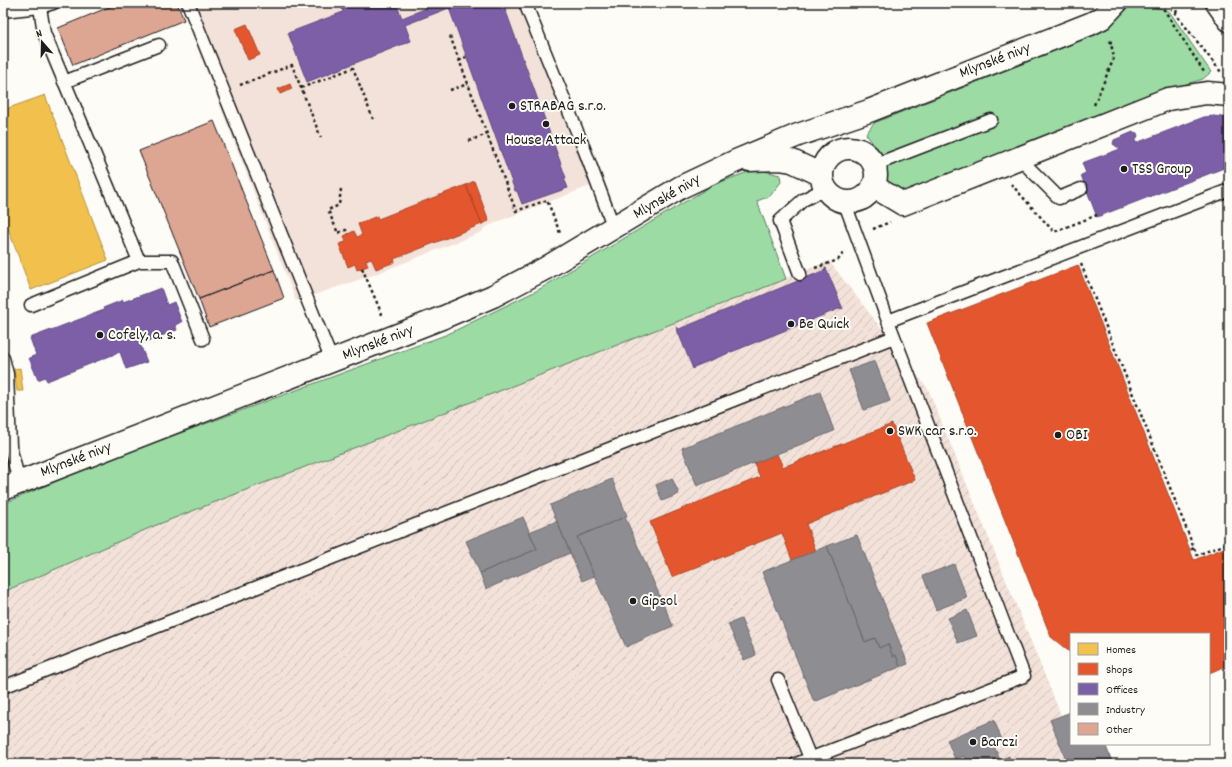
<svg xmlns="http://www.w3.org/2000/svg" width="1232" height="767" font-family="Dekko,sans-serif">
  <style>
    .built { fill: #f3e2d9 }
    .industrial { fill: url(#industrial-furrows) }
    .grass { fill: #9cdba3; stroke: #5c7c60 }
    .homes { fill: #f2c14e; stroke: #b2903f }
    .shops { fill: #e4572e; stroke: #a84529 }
    .offices { fill: #7b5ea7; stroke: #5e4a7d }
    .industry { fill: #8d8d92; stroke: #6b6b6f }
    .building { fill: #dca693; stroke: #1c1c1c }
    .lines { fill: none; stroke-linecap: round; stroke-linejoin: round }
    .lane-casing { stroke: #1c1c1c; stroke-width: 15 }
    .street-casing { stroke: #1c1c1c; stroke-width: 25 }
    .primary-casing { stroke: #1c1c1c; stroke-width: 25 }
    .path { stroke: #1c1c1c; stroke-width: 2.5; stroke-dasharray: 3 3; stroke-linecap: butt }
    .lane { stroke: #fdfcf7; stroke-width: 12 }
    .street { stroke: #fdfcf7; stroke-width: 22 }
    .primary { stroke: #fdfcf7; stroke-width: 22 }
    .poi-dot { fill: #1c1c1c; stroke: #fdfcf7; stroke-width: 1.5 }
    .labels { text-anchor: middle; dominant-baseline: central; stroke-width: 4; stroke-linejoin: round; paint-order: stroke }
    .street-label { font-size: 16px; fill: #1c1c1c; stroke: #fdfcf7 }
    .poi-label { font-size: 16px; fill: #1c1c1c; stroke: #fdfcf7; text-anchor: start }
  </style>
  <defs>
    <pattern id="industrial-furrows" width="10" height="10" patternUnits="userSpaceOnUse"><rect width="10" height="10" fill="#f3e2d9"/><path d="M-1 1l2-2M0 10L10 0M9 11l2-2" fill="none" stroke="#d0c1ba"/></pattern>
  </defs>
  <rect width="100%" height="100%" fill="#fdfcf7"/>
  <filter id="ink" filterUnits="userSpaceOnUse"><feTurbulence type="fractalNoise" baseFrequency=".025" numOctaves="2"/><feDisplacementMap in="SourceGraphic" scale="8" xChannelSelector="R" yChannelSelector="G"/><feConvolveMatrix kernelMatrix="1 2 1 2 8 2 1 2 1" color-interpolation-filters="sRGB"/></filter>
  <g filter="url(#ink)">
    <path class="built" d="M180,3h353l70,178 -101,39 -18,8 -2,4 -109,43 -77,26z"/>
    <path class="industrial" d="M829,261l99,128 133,326 10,-3v32l42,20h-1110v-172l151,-66z"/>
    <path class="grass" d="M1128,3h13l28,8 42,61 -8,7 -33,10 -267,104 -16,-12 -6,-26 -15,-21 8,-11 221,-88 18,-13z
      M756,169l24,6 1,7 -11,14 -13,5 29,78 -632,247 -151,66v-88l91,-39 354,-131 90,-44 175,-105z"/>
    <path class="homes" d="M45,95l63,165 -77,30 -28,-75v-105z
      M20,368l3,23h-6l-3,-22z"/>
    <path class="shops" d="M247,24l13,31 -12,5 -13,-31z
      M290,84l2,5 -12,5 -2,-5z
      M474,181l15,40 -7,3 -16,-39z
      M466,185l16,39 -88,35 1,3 -19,7 -5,-11 -5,2 2,6 -6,2 -5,2 -2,-6 -7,3 -9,-23 7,-2 -2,-6 10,-5 3,6 5,-2 -4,-11 19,-8 1,3z
      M1078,265l116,295 35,-14v119l-20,8v-39h-138v19l-20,-16 -124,-314z
      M892,424l23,56 -109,44 10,27 -24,9 -10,-27 -110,44 -22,-55 110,-45 -6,-14 23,-9 6,13z"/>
    <path class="offices" d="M339,3h57l6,15 37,-15h64l63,175h-2l4,10 -46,16 -5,-13h-2l-66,-183 -44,17 6,16 -104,41 -19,-49 55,-21z
      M1214,116l15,2v48l-132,51 -16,-42 5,-2 -4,-10 38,-14 -7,-5 1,-4 19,-8 4,1 1,3 -3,5 1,2 68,-26z
      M825,268h1l17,41 -2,-1 -147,59 -1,2 -17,-42 3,2 146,-59z
      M161,288l6,17 7,-3 8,20 -7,3 2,5 -37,14 7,18 -21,7 -6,-17 -73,29 -2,-4 -7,3 -9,-22 7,-3 -6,-17 74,-28 -1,-2 20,-8v2z"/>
    <path class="industry" d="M875,361l15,40 -26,9 -15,-40z
      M820,392l14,39 -137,55 -15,-38z
      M672,478l7,16 -17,7 -6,-16z
      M612,479l15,37 -50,21 17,39 -12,5 -32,-76z
      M523,517l14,32 -57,24 -14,-32z
      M625,517l48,109 -47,21 -49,-110z
      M557,521l13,32 -84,36 -6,-16 57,-24 -8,-17z
      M857,535l51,129 -8,3 -4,-12 -3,2 -5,-13 -9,4 -4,-10 -10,4 -38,-96z
      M827,546l38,96 10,-4 4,10 9,-4 5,13 3,-2 4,12 -86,35 -52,-130z
      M954,564l13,34 -31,12 -13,-34z
      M967,610l10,26 -19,7 -10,-25z
      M741,619l15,36 -12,5 -16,-36z
      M1071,712v32h34l8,20h-45l-18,-44z
      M994,720l8,20 -9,4 7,16 9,-4 3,8h-44l-3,-8 -10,3 -8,-19z"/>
    <path class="building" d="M119,3h58l7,17 -111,45 -15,-37z
      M214,121l60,149 -75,29 -60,-148z
      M274,270l10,28 -75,29 -10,-28z"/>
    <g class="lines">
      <g class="lane-casing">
        <path id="lane" d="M188,3l144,358
          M525,3l58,143 31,82
          M40,7l4,26 95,228h33l31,78
          M3,11l37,-4 13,-4
          M64,82l95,-37
          M1021,156l8,12 30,30 22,-9
          M874,165l117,-45
          M844,201l44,120 341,-131
          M800,274l-20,-53 23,-21 23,-12
          M31,305l108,-44
          M3,358l4,16 3,72 9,36
          M778,680l32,78
          M3,687l891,-350
          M796,764l228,-88 -136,-355"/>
      </g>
      <g class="street-casing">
        <path id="street" d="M822 175a27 27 0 1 1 54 0a27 27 0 1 1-54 0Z
          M749,160l30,-1 13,2 30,14
          M873,186l30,18 265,-105 39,-6 22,2
          M3,489l441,-172 49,-21 53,-28 135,-81 55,-26 62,-26 71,-24 221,-87 12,-6 14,-15"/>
      </g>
      <g class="primary-casing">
        <path id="primary" d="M1217,3l12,17"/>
      </g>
      <path class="path" d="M1161,3l2,5 41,64
        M1167,3l54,69
        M1176,13l3,-10
        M450,36l66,175 31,-11 13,33
        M459,61l7,-4
        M240,85l52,-20 29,73
        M301,88l52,-20 20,51
        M450,90l18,-6
        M1094,105l20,-47 -4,-19
        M469,141l18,-7
        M1011,184l43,48 43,-17
        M341,189l-2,16 -11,5 10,23 8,-3 2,4
        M873,229l17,-7
        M1081,264l113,284 -4,2
        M362,268l21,49
        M815,268l23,-8 6,-8
        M1194,548l3,7 32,-12"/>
      <use href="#lane" class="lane"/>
      <use href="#street" class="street"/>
      <use href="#primary" class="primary"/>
    </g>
  </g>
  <g class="poi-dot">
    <circle cx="512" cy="106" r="4"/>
    <circle cx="546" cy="124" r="4"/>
    <circle cx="1124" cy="169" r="4"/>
    <circle cx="791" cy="324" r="4"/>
    <circle cx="100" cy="335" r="4"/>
    <circle cx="890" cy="431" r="4"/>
    <circle cx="1058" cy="435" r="4"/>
    <circle cx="633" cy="601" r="4"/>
    <circle cx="973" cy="742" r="4"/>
  </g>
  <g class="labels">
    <g class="street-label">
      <text transform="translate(995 61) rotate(-21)">Mlynské nivy</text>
      <text transform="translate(667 197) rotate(-30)">Mlynské nivy</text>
      <text transform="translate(378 343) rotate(-21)">Mlynské nivy</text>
      <text transform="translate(76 460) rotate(-21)">Mlynské nivy</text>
    </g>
    <g class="poi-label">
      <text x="520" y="106">STRABAG s.r.o.</text>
      <text x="546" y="140" text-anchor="middle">House Attack</text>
      <text x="1132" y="169">TSS Group</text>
      <text x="799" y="324">Be Quick</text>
      <text x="108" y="335">Cofely, a. s.</text>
      <text x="898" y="431">SWK car s.r.o.</text>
      <text x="1066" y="435">OBI</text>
      <text x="641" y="601">Gipsol</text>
      <text x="981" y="742">Barczi</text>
    </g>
  </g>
  <rect width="1232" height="767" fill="none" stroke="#fdfcf7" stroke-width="16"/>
  <rect x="8" y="8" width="1216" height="751" fill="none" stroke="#1c1c1c" stroke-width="1.5" filter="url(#ink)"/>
  <rect x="1070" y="633" width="140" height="112" fill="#fdfcf7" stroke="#a3a29f"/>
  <rect x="1078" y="643" width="20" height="12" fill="#f2c14e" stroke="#a3a29f"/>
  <text x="1106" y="653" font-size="12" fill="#1c1c1c">Homes</text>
  <rect x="1078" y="663" width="20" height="12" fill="#e4572e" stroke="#a3a29f"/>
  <text x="1106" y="673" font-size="12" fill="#1c1c1c">Shops</text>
  <rect x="1078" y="683" width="20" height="12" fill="#7b5ea7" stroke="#a3a29f"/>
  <text x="1106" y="693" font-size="12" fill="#1c1c1c">Offices</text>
  <rect x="1078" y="703" width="20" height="12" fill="#8d8d92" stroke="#a3a29f"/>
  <text x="1106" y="713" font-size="12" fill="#1c1c1c">Industry</text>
  <rect x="1078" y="723" width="20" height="12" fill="#dca693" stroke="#a3a29f"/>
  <text x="1106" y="733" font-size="12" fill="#1c1c1c">Other</text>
  <g transform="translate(42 42) rotate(340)" stroke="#fdfcf7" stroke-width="3" paint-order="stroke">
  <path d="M0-3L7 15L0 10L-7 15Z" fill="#1c1c1c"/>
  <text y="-6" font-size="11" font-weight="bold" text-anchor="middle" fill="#1c1c1c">N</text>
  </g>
</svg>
